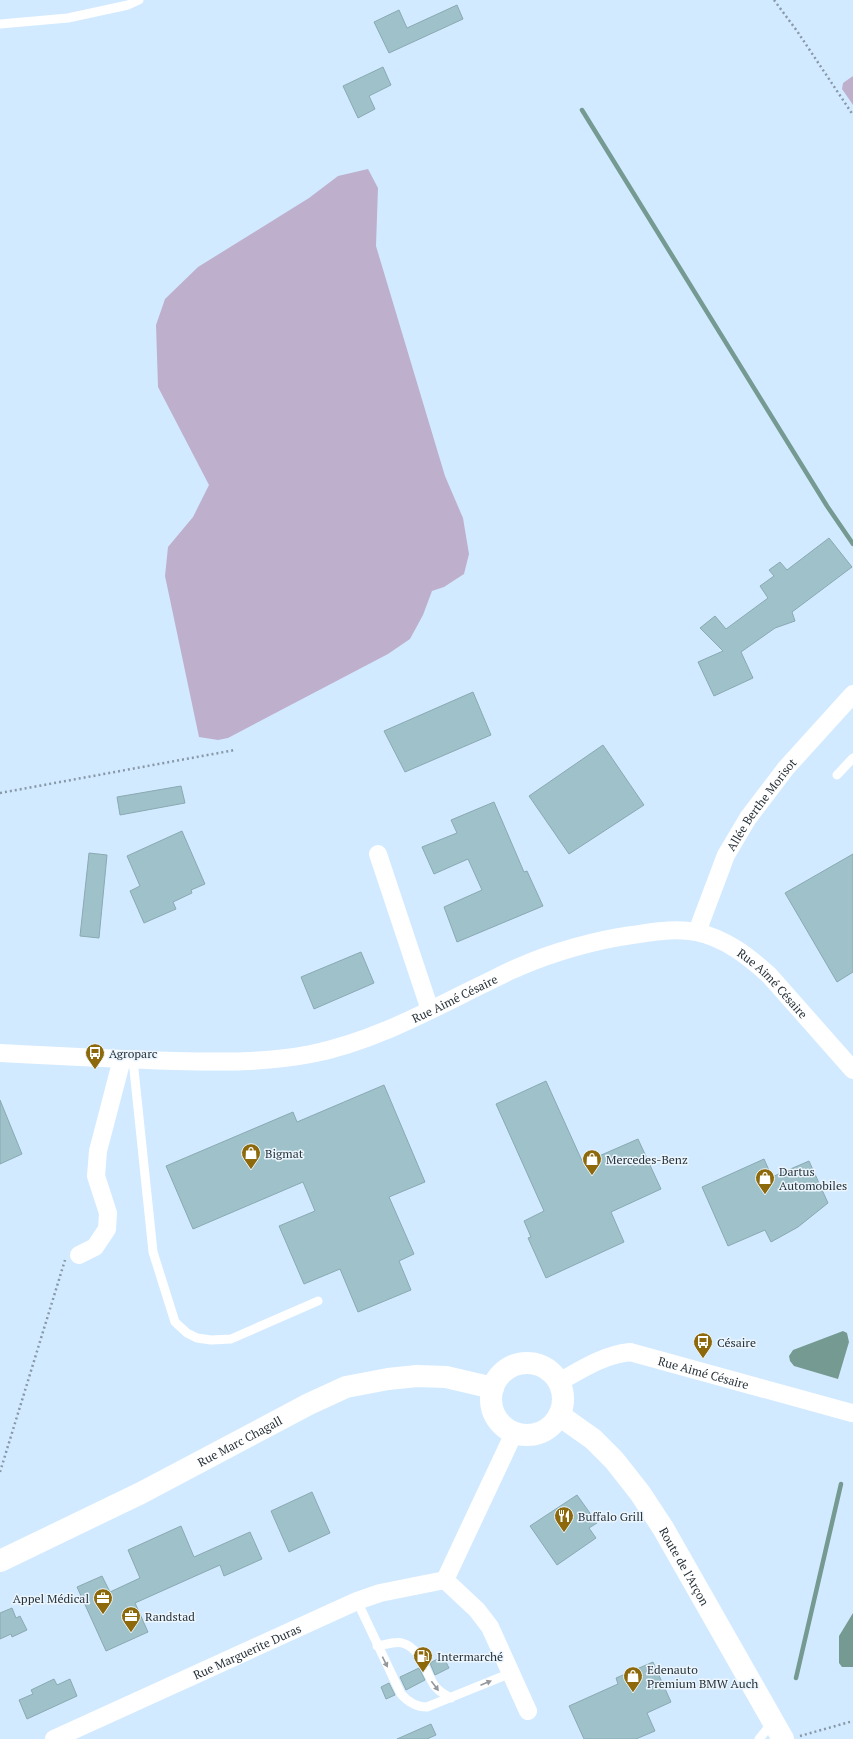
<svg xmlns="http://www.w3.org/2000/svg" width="853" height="1739" font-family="'PT Serif',serif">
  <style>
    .green { fill: #beb0cc }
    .water { fill: #759a92 }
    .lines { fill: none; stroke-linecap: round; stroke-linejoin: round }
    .stream { stroke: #759a92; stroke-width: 4.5 }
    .building { fill: #9fc1c9; stroke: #89aab2 }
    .path { stroke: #8798a7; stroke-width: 2.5; stroke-dasharray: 2 3; stroke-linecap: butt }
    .service { stroke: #fff; stroke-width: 9 }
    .minor { stroke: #fff; stroke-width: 18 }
    .tertiary { stroke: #fff; stroke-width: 22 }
    .oneway { fill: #94989c }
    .labels { text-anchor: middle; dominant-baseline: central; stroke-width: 3; stroke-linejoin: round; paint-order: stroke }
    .street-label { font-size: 12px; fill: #283239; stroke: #ebf5fd }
    .poi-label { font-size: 12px; fill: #283239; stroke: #ebf5fd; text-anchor: start }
  </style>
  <rect width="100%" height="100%" fill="#d2eaff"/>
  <path class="green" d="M853,76v29l-11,-16 1,-6z
    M368,169l10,19 -2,58 69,230 18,42 6,36 -5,20 -20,13 -12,4 -9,24 -13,24 -22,15 -160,84 -10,2 -19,-3 -34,-161 3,-29 25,-30 16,-32 -51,-98 -2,-62 9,-26 33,-32 111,-69 29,-22z"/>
  <path class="water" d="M843,1331l4,2 2,9 -11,37 -44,-13 -4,-5 -1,-5 4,-6z
    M853,1613v54h-11l-3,-4v-27z"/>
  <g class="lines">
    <path class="stream" d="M582,110l245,396 26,38
      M796,1678l45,-194"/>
  </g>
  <path class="building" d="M457,5l6,14 -74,34 -15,-31 25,-12 8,18z
    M383,67l8,18 -22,11 6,13 -17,9 -15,-32z
    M829,538l23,29 -60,45 3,9 -20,7 -34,24 12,26 -39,18 -16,-34 25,-11 -23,-23 15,-12 11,13 42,-31 -8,-12 14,-10 -5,-6 11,-8 7,8z
    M473,692l18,43 -86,37 -21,-41z
    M603,745l41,60 -75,49 -40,-58z
    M181,786l4,17 -65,12 -3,-18z
    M494,802l30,70 3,-1 16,35 -86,36 -13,-35 38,-17 -14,-31 -34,15 -12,-27 35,-14 -6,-13z
    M182,831l23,53 -14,6 1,3 -19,9 3,7 -32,14 -14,-32 10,-5 -13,-30z
    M89,853l18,2 -8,83 -19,-2z
    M853,854v118l-16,10 -52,-89z
    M361,952l13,31 -60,26 -13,-32z
    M546,1081l37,82 55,-24 23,50 -50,23 13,30 -78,36 -18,-40 3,-1 -7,-16 20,-10 -48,-107z
    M384,1085l41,97 -36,15 25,57 -15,7 12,29 -53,22 -18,-43 -36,15 -25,-58 36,-15 -12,-29 -110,47 -27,-63 127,-54 4,10z
    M0,1100l22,54 -22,10z
    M764,1159l8,18 37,-16 19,42 -30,24 -27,15 -6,-12 -37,16 -26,-59z
    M312,1492l18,41 -41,19 -18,-41z
    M577,1495l20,28 -8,5 7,10 -39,27 -27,-39z
    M181,1526l13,31 56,-25 12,27 -38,17 -4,-11 -85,38 13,29 -42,19 -29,-64 25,-11 8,16 30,-14 -12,-28z
    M12,1608l4,10 4,-2 7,14 -15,7 -1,-3 -11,5v-26z
    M443,1656l6,12 -14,7 -5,-12z
    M653,1662l18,40 -24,11 8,18 -19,8h-52l-15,-33 49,-22 -2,-6z
    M419,1668l6,12 -19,10 -6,-13z
    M54,1679l3,6 13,-6 7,17 -50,23 -8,-19 14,-6 -2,-4z
    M389,1683l6,12 -9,4 -5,-12z
    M431,1724l5,11 -9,4h-30z"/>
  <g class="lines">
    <path class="path" d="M774,0l23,31 56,84
      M0,793l235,-43
      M0,1472l65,-212
      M800,1736l53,-15"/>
    <path class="service" d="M0,24l68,-6 60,-13 11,-5
      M837,775l16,-17
      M133,1060l20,192 22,70 12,11 10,5 14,2 20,-1 87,-38
      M357,1601l44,93c7,8 15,13 26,13l84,-34
      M377,1646c7,-1 19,-5 25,-3 19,5 23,28 32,42 4,6 11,10 17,13
      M759,1739l14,-17"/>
    <g class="minor">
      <path d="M378,854l52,156"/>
      <path id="s1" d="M697,932l29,-77 22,-37 38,-50 67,-74"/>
      <path id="s2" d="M0,1053c58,3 116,6 174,8 46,1 91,2 137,-7 60,-12 114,-41 168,-68 14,-6 27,-14 40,-19 34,-15 77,-27 113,-32 22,-3 43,-7 64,-3 29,6 52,24 73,43l84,95"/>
      <path d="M79,1255l16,-8 12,-18 1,-16 -12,-37 2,-25 24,-92"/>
      <path id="s3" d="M559,1382c23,-13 44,-27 71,-30l222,61"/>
      <path d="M445,1580l32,30 13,17 38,84"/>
      <path id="s4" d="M54,1739l303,-138 23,-8 65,-13 69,-147"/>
    </g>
    <g class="tertiary">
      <circle cx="527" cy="1399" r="36"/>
      <path id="s5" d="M559,1415l34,24 21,21 26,33 23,35 120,211"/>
      <path id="s6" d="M0,1561l141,-68 168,-89 37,-17 42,-8 29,-3 29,1 47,11"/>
    </g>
  </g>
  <defs><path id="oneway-solid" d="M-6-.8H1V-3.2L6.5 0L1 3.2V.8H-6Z"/></defs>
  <g class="oneway">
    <use href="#oneway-solid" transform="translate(385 1662) rotate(64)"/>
    <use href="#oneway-solid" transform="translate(486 1683) rotate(-23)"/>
    <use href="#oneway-solid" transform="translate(435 1686) rotate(53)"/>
  </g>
  <defs>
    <g id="bus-pin" transform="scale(1)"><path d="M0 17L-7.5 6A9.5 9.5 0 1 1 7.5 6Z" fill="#8d690b" stroke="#ebf5fd"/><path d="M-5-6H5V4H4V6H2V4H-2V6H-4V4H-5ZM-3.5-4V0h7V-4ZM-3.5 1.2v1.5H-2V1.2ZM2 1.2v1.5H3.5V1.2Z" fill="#fff"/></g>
    <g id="shop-pin" transform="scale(1)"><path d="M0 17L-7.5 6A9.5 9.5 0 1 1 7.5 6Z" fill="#8d690b" stroke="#ebf5fd"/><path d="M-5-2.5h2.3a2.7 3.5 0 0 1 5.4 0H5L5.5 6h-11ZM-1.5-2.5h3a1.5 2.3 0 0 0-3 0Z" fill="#fff"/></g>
    <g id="restaurant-pin" transform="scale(1)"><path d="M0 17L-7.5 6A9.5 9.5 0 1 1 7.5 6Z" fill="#8d690b" stroke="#ebf5fd"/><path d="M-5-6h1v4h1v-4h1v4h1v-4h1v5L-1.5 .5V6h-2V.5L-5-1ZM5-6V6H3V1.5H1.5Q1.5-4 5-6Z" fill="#fff"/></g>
    <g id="office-pin" transform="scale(1)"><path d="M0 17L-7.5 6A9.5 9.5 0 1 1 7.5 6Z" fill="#8d690b" stroke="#ebf5fd"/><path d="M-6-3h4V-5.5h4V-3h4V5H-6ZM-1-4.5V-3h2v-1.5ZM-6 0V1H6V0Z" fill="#fff"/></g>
    <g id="fuel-pin" transform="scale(1)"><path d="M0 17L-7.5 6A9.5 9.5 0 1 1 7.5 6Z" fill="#8d690b" stroke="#ebf5fd"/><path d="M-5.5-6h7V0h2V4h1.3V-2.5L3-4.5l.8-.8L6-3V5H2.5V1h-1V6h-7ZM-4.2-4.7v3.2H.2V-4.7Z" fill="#fff"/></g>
  </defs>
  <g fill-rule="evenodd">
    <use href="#bus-pin" x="95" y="1053"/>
    <use href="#shop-pin" x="251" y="1153"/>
    <use href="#shop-pin" x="592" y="1159"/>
    <use href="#shop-pin" x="765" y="1178"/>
    <use href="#bus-pin" x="703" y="1342"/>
    <use href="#restaurant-pin" x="564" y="1516"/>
    <use href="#office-pin" x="103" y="1598"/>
    <use href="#office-pin" x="131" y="1616"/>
    <use href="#fuel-pin" x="423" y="1656"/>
    <use href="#shop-pin" x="633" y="1676"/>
  </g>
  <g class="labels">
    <g class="street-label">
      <text stroke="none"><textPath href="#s1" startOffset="144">Allée Berthe Morisot</textPath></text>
      <text stroke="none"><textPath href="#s2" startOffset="814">Rue Aimé Césaire</textPath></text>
      <text stroke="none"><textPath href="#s2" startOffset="466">Rue Aimé Césaire</textPath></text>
      <text stroke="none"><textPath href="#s3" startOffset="154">Rue Aimé Césaire</textPath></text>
      <text stroke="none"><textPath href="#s6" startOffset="268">Rue Marc Chagall</textPath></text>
      <text stroke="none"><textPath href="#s5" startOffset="199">Route de l’Arçon</textPath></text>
      <text stroke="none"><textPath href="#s4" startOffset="212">Rue Marguerite Duras</textPath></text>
    </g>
    <g class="poi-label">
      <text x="109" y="1053">Agroparc</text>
      <text x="265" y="1153">Bigmat</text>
      <text x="606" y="1159">Mercedes-Benz</text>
      <text x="779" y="1171">Dartus<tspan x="779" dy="14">Automobiles</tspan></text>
      <text x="717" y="1342">Césaire</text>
      <text x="578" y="1516">Buffalo Grill</text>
      <text x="89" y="1598" text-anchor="end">Appel Médical</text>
      <text x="145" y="1616">Randstad</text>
      <text x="437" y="1656">Intermarché</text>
      <text x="647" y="1669">Edenauto<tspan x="647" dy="14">Premium BMW Auch</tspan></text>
    </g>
  </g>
</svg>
